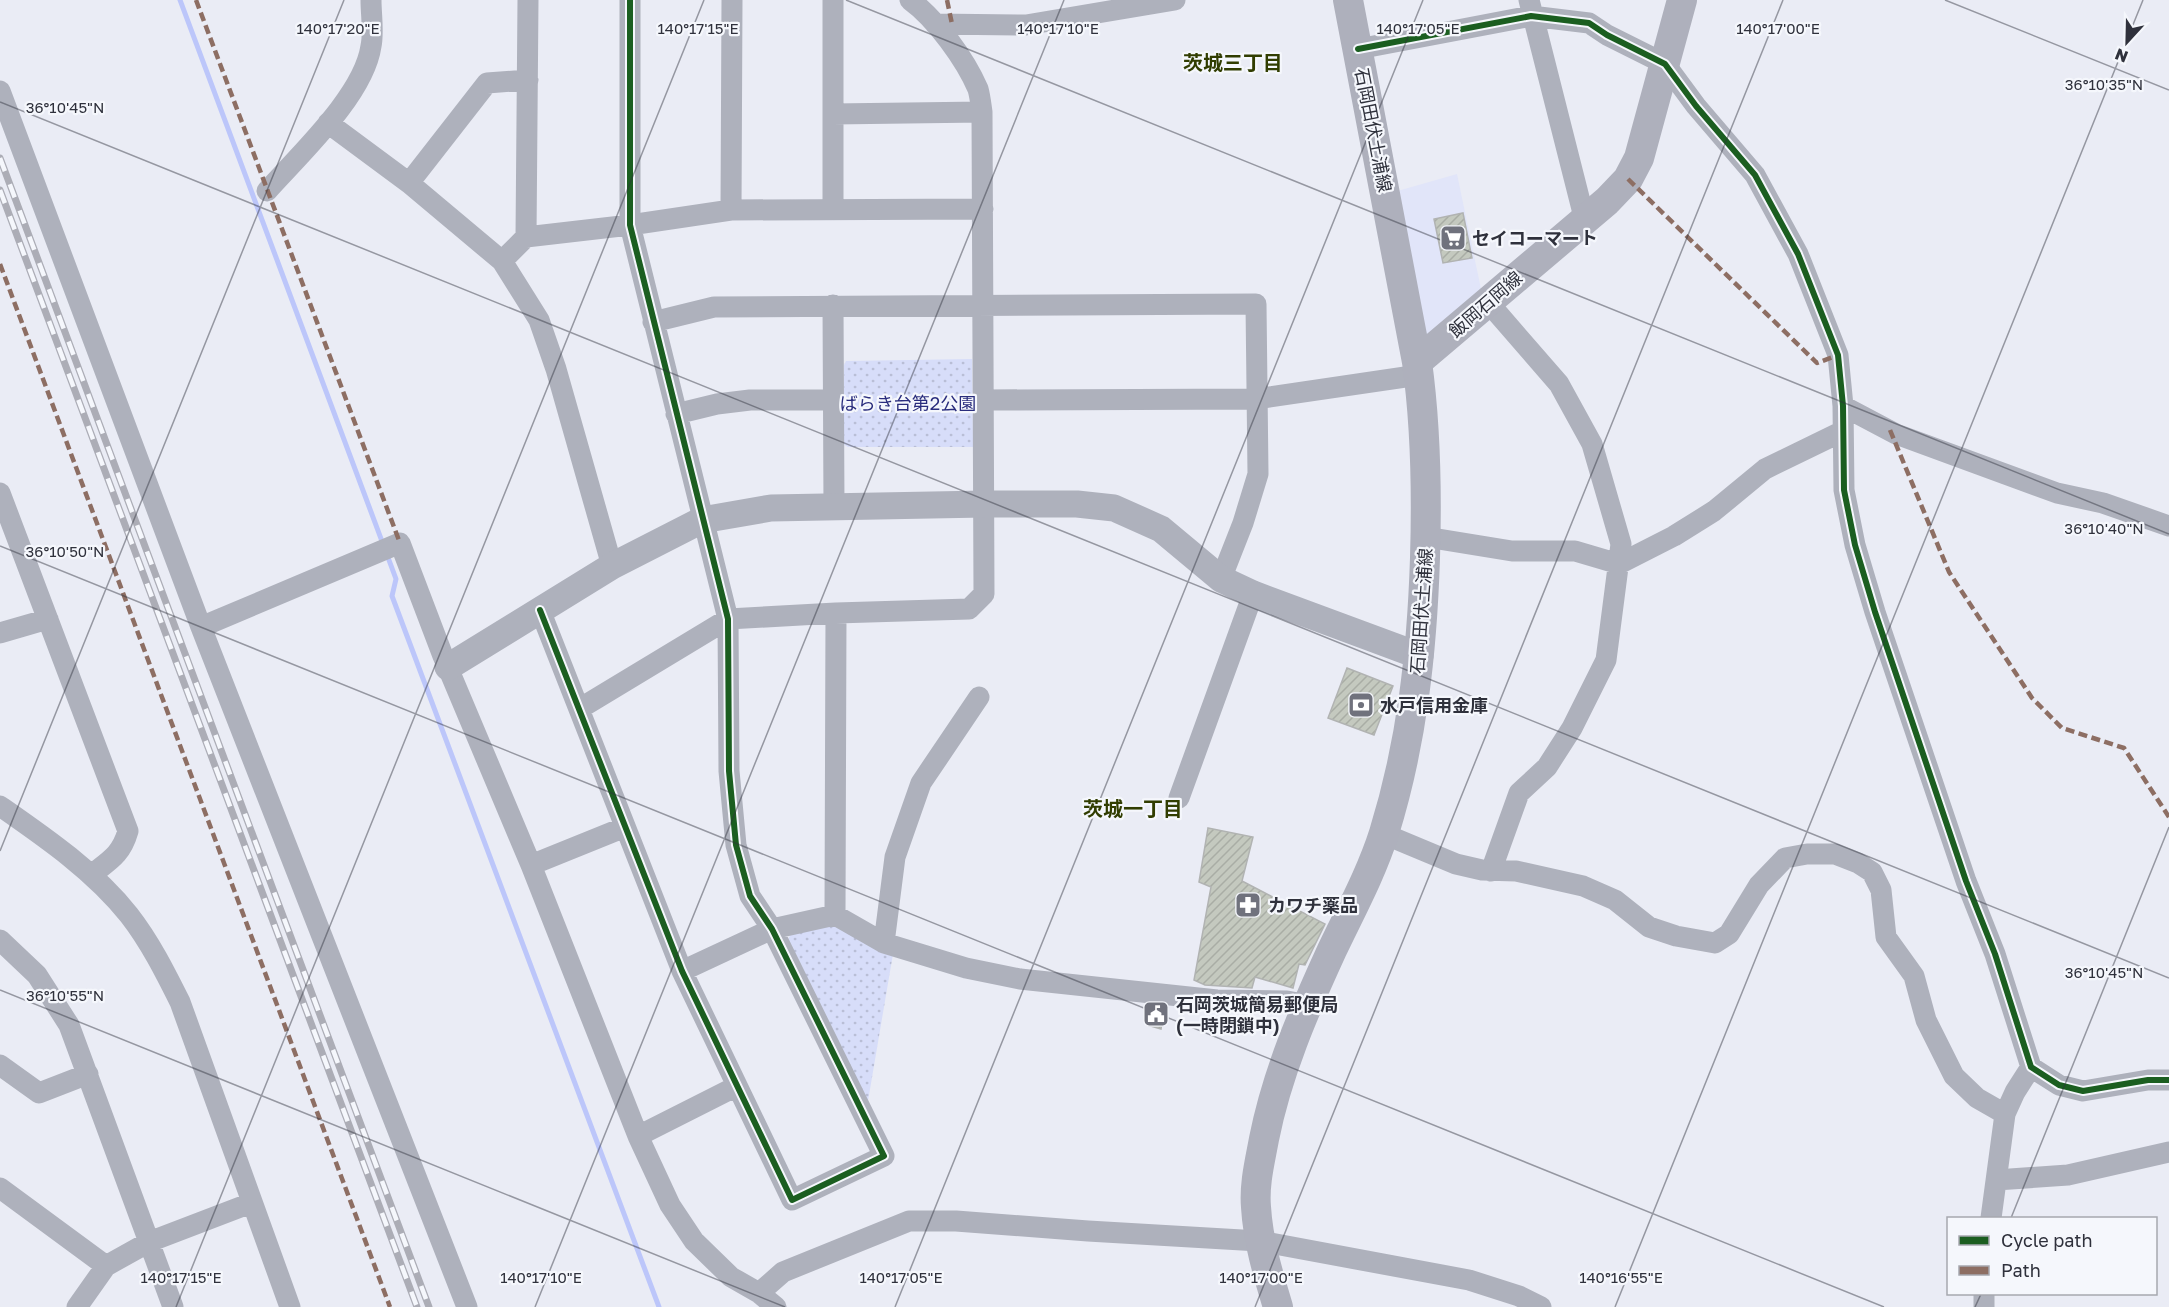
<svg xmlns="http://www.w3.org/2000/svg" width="2169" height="1307" font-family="'Golos Text','Noto Sans JP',sans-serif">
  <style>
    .built { fill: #e1e5f9 }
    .park { fill: url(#park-dots) }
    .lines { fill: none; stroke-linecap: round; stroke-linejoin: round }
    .stream { stroke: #bcc6fa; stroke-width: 5 }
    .building { fill: url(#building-hatch); stroke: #b1b3b2; stroke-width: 1.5 }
    .minor { stroke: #aeb1bc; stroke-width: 21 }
    .tertiary { stroke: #aeb1bc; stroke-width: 27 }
    .secondary { stroke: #aeb0bc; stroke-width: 30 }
    .rail-casing { stroke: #acadb6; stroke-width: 7 }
    .rail { stroke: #f5f7fc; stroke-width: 4.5; stroke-dasharray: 14; stroke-linecap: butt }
    .quiet { stroke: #8d6e63; stroke-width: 4.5; stroke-dasharray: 9 4.5; stroke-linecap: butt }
    .cycleway-casing { stroke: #f5f7fc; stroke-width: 10 }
    .cycleway { stroke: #1b5e20; stroke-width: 6 }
    .ticks { fill: none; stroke: #2f313c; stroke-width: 1.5; stroke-opacity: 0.45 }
    .labels { text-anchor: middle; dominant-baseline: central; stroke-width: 4.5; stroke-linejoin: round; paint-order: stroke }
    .street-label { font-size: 18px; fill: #2f313c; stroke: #f5f7fc }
    .poi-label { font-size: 18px; font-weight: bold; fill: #2f313c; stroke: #f5f7fc; text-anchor: start }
    .park-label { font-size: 18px; fill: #2a2d7d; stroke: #f5f7fc }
    .neighbourhood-label { font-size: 20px; font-weight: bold; fill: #313d01; stroke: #f5f7fc }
    .ticks-label { font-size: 15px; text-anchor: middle; fill: #2f313c; stroke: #f5f7fc; stroke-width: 4.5; stroke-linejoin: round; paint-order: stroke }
  </style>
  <defs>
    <pattern id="park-dots" width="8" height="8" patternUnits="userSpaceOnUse" patternTransform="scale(1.5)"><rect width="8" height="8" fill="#d7ddf9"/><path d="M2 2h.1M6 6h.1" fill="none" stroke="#b9bed6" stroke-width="1.8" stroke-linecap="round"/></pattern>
    <pattern id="building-hatch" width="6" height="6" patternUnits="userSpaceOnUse" patternTransform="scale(1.5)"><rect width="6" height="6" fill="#c4c9bf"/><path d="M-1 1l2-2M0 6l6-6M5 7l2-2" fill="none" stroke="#a9ada5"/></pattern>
  </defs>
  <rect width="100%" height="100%" fill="#eaecf5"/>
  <path class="built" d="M1457,174l24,115 -1,6 -56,42 -30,-145z"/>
  <path class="park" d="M972,359l1,88h-125l-5,-3 1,-79 2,-4z
    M834,924l59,30 -25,147 -81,-160 4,-7z"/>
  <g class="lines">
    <path class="stream" d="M180,0l203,544
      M386,552l10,27 -4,17 267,711"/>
  </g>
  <path class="building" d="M1463,213l9,45 -29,5 -9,-44z
    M1347,668l46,18 -19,49 -46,-17z
    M1208,828l45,9 -11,44 83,43 -20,41 -6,-1 -6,24 -38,-11 -3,11 -47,-3 -11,-5 17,-93 -12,-5z
    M1150,1006l15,1 -4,22 -14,-4z"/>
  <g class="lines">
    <path class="minor" d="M833,0v210
      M1529,0l56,221
      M935,24l91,1 149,-25
      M1358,49l173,-33 58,7 18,12 58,29 31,42 59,69 43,79 40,101 5,51 1,84 11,55 20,67 91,269 29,73 36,113 28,18 24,6 65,-11h21
      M0,91l201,536 266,680
      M833,114l149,-2
      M328,123l81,60 93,78 37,59 17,49 56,197
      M409,183l78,-100 41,-3
      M267,191c33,-37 97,-96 104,-145 3,-14 0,-31 0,-46
      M731,210l1,-210
      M526,237l2,-237
      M502,261l24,-24 104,-12 101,-15 252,-1
      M1487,301l72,83 33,60 29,100 -15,116 -34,68 -25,39 -28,26 -28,78
      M833,305l1,202
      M653,322l61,-15 542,-3 2,170 -15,49 -22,56
      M984,400l272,-1 163,-24
      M1843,406l53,28 161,59 46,10 66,23
      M676,414l41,-10 33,-4h84
      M0,493l128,338c-7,24 -18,29 -37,44
      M1426,537l86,14h63l44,13 55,-28 40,-25 51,-42 78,-38
      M540,610l142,361 110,229 92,-44 -112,-227 -22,-33 -14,-51 -7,-74 -1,-152 -98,-394v-225
      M201,627l199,-84 43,113 88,209 107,271 32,69 24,36 37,36 28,16 17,14
      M0,633l48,-14
      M579,709l149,-90 108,-6 133,-4 15,-15 -2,-482c-1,-7 -2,-16 -4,-23 -13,-30 -42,-70 -68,-89
      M1179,798l74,-204
      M0,806c46,32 94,65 129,109 21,27 36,57 51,87l110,305
      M1384,834l72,30 26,6 34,1 67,15 32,14 34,27 27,9 39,7 14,-9 30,-49 26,-27 22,-4h28l23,9 14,9 9,18 5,47 28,39 12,44 28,56 23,22 28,16
      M531,865l94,-38
      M835,915l1,-302
      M0,940l37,35 32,50 104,282
      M884,943l11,-86 26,-74 58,-86
      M682,971l90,-42 63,-14 49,28 82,25 54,11 197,21 70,1 21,4
      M0,1065l39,28 49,-19
      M638,1136l99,-50
      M1996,1180l72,-5 101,-23
      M0,1188l106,78
      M1991,1218l14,-104 10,-22 16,-25
      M759,1293l24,-21 126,-51h47l132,10 171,10 210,39 50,16 22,11
      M77,1307l29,-41 43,-24 102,-39
      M1984,1307v-13"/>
    <path class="tertiary" d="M448,667l164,-101 90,-46 69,-12 214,-4h92l37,4 47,21 60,50 32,15 167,62"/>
    <path class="secondary" d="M1417,362l190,-161 21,-22 11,-21 43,-158
      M1278,1307c-10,-33 -20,-66 -22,-100 -2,-23 4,-46 8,-68 13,-66 40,-128 68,-189 18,-38 39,-76 52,-117 28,-90 38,-181 41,-275 2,-66 1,-131 -8,-196l-69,-362"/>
    <g class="rail-casing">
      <path id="rail" d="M0,158l429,1149
        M0,190l417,1117"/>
    </g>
    <use href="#rail" class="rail"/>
    <path class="quiet" d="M196,0l204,543
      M947,0l5,24
      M1628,179l189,184 21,-8
      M0,264l390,1043
      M1890,430l59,142 83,126 30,30 62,20 45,69"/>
    <g class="cycleway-casing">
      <path id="cycleway" d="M1358,49l173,-33 58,7 18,12 58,29 31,42 59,69 43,79 40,101 5,51 1,84 11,55 20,67 91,269 29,73 36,113 28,18 24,6 65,-11h21
        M540,610l142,361 110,229 92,-44 -112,-227 -22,-33 -14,-51 -7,-74 -1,-152 -98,-394v-225"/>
    </g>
    <use href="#cycleway" class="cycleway"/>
  </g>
  <path class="ticks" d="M846,0l1323,534M1945,0l224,90M0,102l2169,876M0,546l1884,761M0,851l344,-851M0,990l785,317M2011,1218l158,-391M176,1307l528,-1307M535,1307l529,-1307M895,1307l528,-1307M1255,1307l528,-1307M1615,1307l528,-1307M1975,1307l6,-13"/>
  <defs>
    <g id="supermarket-square" transform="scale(1.35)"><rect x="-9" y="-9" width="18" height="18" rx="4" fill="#70727d" stroke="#f5f7fc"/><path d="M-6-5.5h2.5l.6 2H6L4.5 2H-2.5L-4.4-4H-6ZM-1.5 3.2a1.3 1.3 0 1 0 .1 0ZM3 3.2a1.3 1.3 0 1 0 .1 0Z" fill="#fff"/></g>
    <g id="bank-square" transform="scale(1.35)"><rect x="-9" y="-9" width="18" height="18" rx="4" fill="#70727d" stroke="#f5f7fc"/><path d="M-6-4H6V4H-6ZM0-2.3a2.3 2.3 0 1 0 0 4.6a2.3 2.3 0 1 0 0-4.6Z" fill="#fff"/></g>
    <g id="pharmacy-square" transform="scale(1.35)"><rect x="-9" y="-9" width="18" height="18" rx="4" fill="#70727d" stroke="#f5f7fc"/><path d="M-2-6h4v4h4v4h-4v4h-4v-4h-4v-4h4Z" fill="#fff"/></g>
    <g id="civic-square" transform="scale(1.35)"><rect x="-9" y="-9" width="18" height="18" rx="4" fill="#70727d" stroke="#f5f7fc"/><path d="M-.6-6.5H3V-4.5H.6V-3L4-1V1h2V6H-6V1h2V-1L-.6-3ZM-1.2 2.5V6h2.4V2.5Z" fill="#fff"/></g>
  </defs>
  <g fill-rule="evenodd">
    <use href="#supermarket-square" x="1453" y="238"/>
    <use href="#bank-square" x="1361" y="705"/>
    <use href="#pharmacy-square" x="1248" y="905"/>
    <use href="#civic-square" x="1156" y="1014"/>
  </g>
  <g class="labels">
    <g class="street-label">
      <text transform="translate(1374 130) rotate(79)">石岡田伏土浦線</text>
      <text transform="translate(1485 304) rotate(-41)">飯岡石岡線</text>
      <text transform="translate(1421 611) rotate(-86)">石岡田伏土浦線</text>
    </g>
    <g class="poi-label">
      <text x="1472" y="238">セイコーマート</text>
      <text x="1380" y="705">水戸信用金庫</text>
      <text x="1268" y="905">カワチ薬品</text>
      <text x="1176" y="1004">石岡茨城簡易郵便局<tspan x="1176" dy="21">(一時閉鎖中)</tspan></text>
    </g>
    <g class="park-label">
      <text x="908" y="403">ばらき台第2公園</text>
    </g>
    <g class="neighbourhood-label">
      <text x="1233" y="62">茨城三丁目</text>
      <text x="1133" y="808">茨城一丁目</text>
    </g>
  </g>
  <g class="ticks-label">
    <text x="338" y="34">140°17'20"E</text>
    <text x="698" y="34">140°17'15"E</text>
    <text x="1058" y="34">140°17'10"E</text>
    <text x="1418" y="34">140°17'05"E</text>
    <text x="1778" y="34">140°17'00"E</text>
    <text x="2104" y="90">36°10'35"N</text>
    <text x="65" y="113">36°10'45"N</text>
    <text x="2104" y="534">36°10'40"N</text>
    <text x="65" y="557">36°10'50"N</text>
    <text x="2104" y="978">36°10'45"N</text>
    <text x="65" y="1001">36°10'55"N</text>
    <text x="181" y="1283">140°17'15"E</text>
    <text x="541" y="1283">140°17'10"E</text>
    <text x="901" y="1283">140°17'05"E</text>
    <text x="1261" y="1283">140°17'00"E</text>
    <text x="1621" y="1283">140°16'55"E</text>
  </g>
  <rect x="1947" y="1217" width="210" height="78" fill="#f5f7fc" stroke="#a6a8af" stroke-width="1.5"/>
  <rect x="1959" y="1236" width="30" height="9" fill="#1b5e20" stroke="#a6a8af" stroke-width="1.5"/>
  <text x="2001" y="1247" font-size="18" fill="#2f313c">Cycle path</text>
  <rect x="1959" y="1266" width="30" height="9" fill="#8d6e63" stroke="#a6a8af" stroke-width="1.5"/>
  <text x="2001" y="1277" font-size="18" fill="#2f313c">Path</text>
  <g transform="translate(2127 42) rotate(202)" stroke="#f5f7fc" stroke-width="4.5" paint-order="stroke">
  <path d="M0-4.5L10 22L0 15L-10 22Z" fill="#2f313c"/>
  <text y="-9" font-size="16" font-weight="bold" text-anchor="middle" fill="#2f313c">N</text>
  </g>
</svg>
